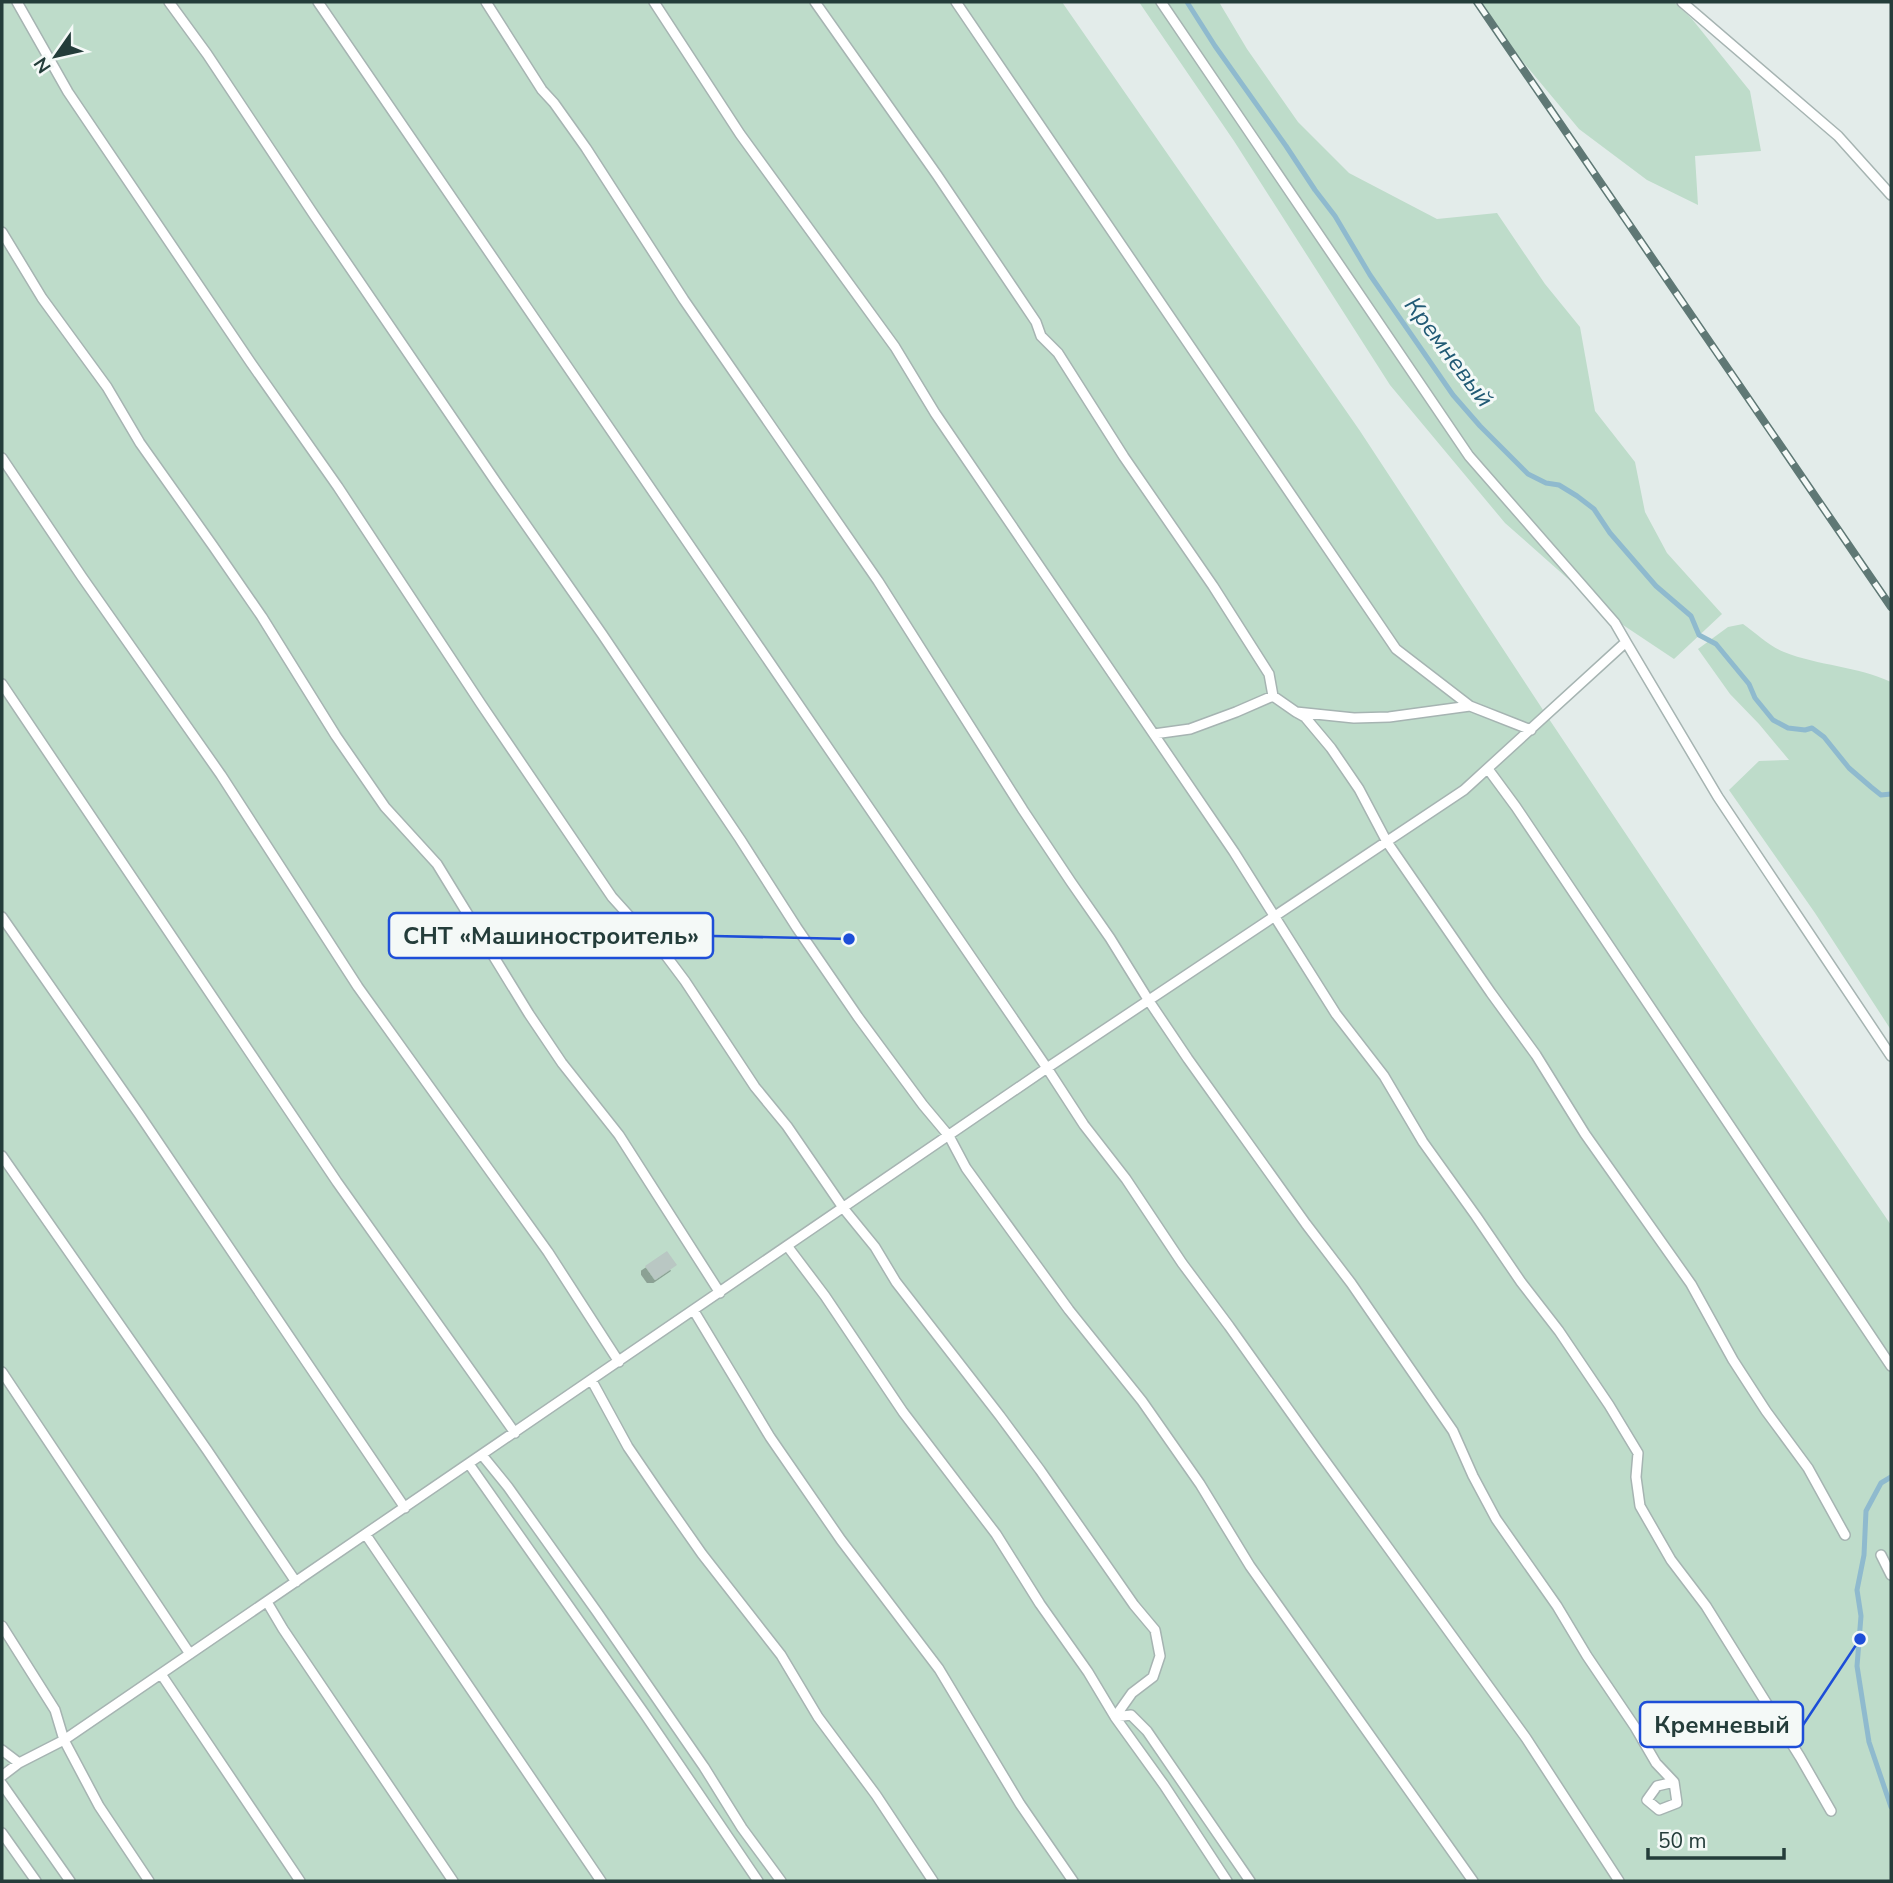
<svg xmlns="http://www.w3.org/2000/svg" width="1893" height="1883" font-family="'Nunito Sans',sans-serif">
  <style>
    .green { fill: #bedcca }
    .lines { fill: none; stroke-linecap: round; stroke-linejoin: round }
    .stream { stroke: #8fbace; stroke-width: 5 }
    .building { fill: #b9c7c3; filter: url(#shadow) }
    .lane-casing { stroke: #a6b4b2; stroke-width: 12 }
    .lane { stroke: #fff; stroke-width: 9 }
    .rail-casing { stroke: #5f7875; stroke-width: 8 }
    .rail { stroke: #f4f9f7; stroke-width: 5; stroke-dasharray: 16; stroke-linecap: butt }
    .labels { text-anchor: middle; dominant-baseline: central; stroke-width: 6; stroke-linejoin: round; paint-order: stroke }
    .water-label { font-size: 24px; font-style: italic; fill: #215a75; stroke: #f4f9f7 }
    .leader { fill: none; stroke: #1d4ed8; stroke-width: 2.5 }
    .callout-dot { fill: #1d4ed8; stroke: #f4f9f7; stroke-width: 2.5 }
    .callout { fill: #f4f9f7; stroke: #1d4ed8; stroke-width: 2.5 }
    .callout-label { font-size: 24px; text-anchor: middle; font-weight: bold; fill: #243d3a }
  </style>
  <defs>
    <filter id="shadow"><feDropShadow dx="-6" dy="6" stdDeviation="0" flood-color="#0004"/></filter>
  </defs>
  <rect width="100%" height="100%" fill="#e3ecea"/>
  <path class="green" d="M2,2h1060l298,429 187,285 208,311 136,198v656h-1889z
    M1139,2h80l28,47 51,73 51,51 88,46 60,-6 48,71 35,43 15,84 40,51 10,50 22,41 55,61 -48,45 -63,-42 -106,-94 -115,-138 -156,-244z
    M1473,2h201l18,17 58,72 11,60 -66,5 3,49 -51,-25 -68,-51z
    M1743,624c13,9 27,23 41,28 35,14 73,14 107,30v348l-76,-117 -86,-123 30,-29 30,-1 -30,-36 -29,-30 -32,-45 30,-22z"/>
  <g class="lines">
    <path class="stream" d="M1187,2l28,44 71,100 29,44 20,26 35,59 83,120 27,31 48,48 18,9 13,2 18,11 17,13 16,24 46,53 35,30 8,19 17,9 33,40 6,14 18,22 15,8 17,2 7,-2 12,9 25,31 22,19 10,8 10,-1
      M1891,1477l-10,6 -15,28 -2,44 -7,35 4,26 -4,50 12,76 22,65"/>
  </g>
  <path class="building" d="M667,1251l10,14 -22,15 -10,-14z"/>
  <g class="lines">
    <g class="lane-casing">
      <path id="lane" d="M17,2l51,90 183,271 87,124 143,217 131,193 19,21 24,23 30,40 70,106 32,39 57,83 31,38 21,35 104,134 40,54 94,135 21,25 5,26 -7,21 -21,16 -17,24 49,68 63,96
        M169,2l38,52 107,161 182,267 106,152 138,205 57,89 61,89 65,88 26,31 17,32 55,76 48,66 73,91 58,83 50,82 223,315
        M318,2l729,1066 37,57 42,54 56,84 47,63 89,125 208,287 93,143
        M486,2l56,88 12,13 32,45 98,152 194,281 145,229 48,72 39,56 39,63 39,58 118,165 45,59 102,148 20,45 23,43 61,87 30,50 48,71 21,36 18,19 3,21 -18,7 -12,-10 10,-14 17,-4
        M654,2l86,132 155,213 40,66 299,439 102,162 48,62 39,66 53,74 45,66 38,49 50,74 29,48 -2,24 4,29 31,54 35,46 94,151 31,54
        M815,2l122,173 99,147 5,14 17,17 66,104 89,129 56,88 4,22
        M956,2l440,647 74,57 61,24
        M1682,2l156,134 53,59
        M2,232l40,66 65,89 33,56 73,103 49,71 74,119 49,71 52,57 92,150 33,49 57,72 101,158
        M2,458l80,119 139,198 137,212 190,265 71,110
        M1626,642l92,155 173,259
        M2,684l335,498 178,251
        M1296,712l9,5 26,31 28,41 28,53 104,151 45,62 49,79 106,150 42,76 33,51 42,57 37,67
        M1154,734l36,-5 46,-17 37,-16 23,16 58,6 35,-1 81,-11
        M1488,769l28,38 375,559
        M2,917l137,197 266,394
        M2,1156l205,294 89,132
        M788,1247l37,49 78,116 93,122 44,70 48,68 27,45 16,-2 16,16 103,150
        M694,1311l76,126 71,103 98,129 81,135 53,77
        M2,1372l188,282
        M592,1381l36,66 32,47 42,60 79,101 37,62 58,78 57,86
        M482,1455l26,32 89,125 107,155 38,61 39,53
        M469,1464l175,249 114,168
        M366,1535l235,346
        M1881,1555l10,20
        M267,1602l16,27 170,252
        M2,1626l53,84 9,30 35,66 50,75
        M161,1674l139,207
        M2,1750l17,13
        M2,1776l17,-13 45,-23 983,-672 417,-278 162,-148 -11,-19 -146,-167 -308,-454
        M2,1784l68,97
        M2,1833l34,48"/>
    </g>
    <use href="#lane" class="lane"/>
    <g class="rail-casing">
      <path id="rail" d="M1477,2l414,605"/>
    </g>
    <use href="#rail" class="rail"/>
  </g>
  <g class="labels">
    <g class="water-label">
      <text transform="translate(1449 352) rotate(53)">Кремневый</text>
    </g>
  </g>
  <path class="leader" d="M849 939L713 936M1860 1639L1803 1725"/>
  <g class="callout-dot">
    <circle cx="849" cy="939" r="7"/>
    <circle cx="1860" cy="1639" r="7"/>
  </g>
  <g class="callout">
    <rect x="389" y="913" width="324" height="45" rx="7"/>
    <rect x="1640" y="1702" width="163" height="45" rx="7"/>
  </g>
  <g class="callout-label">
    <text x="551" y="944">СНТ «Машиностроитель»</text>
    <text x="1722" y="1733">Кремневый</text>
  </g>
  <rect width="1893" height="1883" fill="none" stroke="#243d3a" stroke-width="7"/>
  <g transform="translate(56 56) rotate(236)" stroke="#f4f9f7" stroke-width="5" paint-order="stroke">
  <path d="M0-5L12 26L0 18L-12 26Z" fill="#243d3a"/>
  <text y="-10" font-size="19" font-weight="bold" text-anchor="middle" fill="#243d3a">N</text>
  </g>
  <path d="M1648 1848v10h136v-10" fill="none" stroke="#243d3a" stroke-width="3.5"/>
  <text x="1658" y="1848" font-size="21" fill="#243d3a" stroke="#f4f9f7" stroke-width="5" paint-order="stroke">50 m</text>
</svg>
